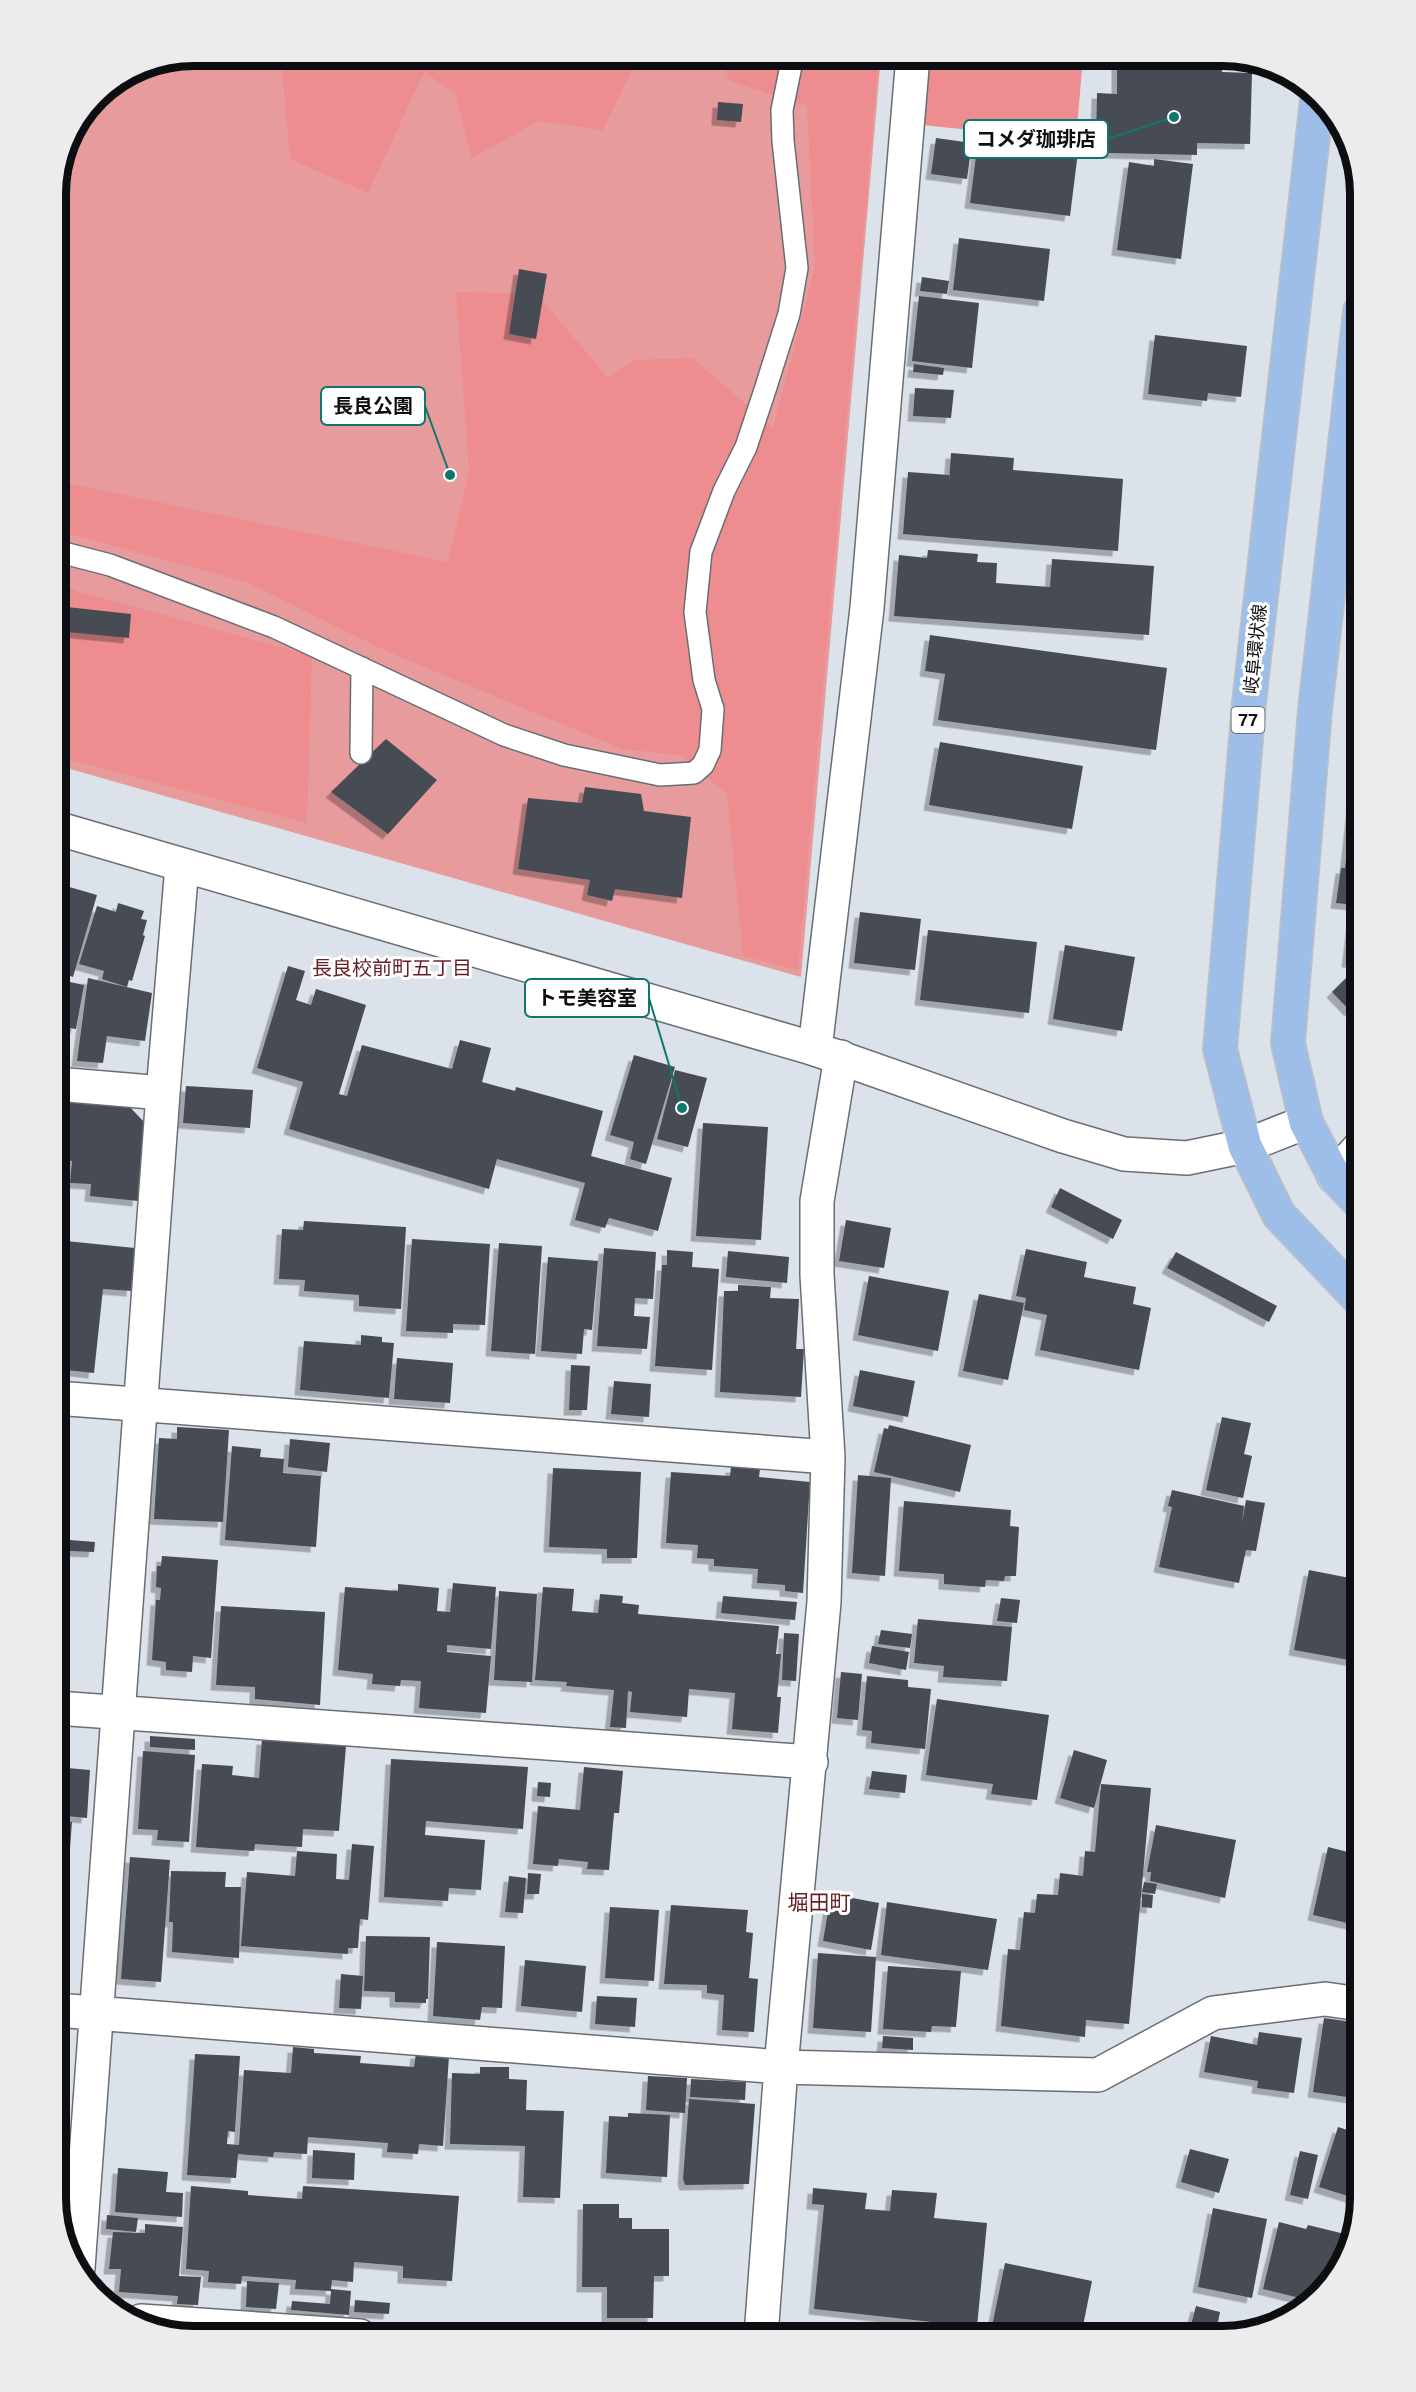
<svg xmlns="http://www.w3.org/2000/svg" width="1416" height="2392" font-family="'Public Sans','Noto Sans JP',sans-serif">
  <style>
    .green { fill: #e89b9c }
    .forest { fill: #ed8d8f }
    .building { fill: #474c53; filter: url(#shadow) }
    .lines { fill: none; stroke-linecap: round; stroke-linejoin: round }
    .lane-casing { stroke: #696e75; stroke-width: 24 }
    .street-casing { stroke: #696e75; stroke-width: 36 }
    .secondary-casing { stroke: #696e75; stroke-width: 36 }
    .primary-casing { stroke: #c0c0c1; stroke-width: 36 }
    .lane { stroke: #fff; stroke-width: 21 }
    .street { stroke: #fff; stroke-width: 33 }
    .secondary { stroke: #fff; stroke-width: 33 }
    .primary { stroke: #9cbee9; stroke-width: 33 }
    .labels { text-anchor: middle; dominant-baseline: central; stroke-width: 6; stroke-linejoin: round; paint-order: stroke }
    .shield { fill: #fff; stroke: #555658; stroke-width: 1.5 }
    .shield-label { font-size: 16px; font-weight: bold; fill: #0c0e11 }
    .street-label { font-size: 18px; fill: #0c0e11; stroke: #fff }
    .neighbourhood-label { font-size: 20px; fill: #651f25; stroke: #fff }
    .quarter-label { font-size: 21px; fill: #651f25; stroke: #fff }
    .rim { fill: none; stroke: #0c0e11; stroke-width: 8 }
    .leader { fill: none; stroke: #0f766e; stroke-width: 2 }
    .callout-dot { fill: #0f766e; stroke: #fff; stroke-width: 2 }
    .callout { fill: #fff; stroke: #0f766e; stroke-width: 2 }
    .callout-label { font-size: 20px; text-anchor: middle; font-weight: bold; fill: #0c0e11 }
  </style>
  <defs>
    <filter id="shadow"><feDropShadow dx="-5.5" dy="5.5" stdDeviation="0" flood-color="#0004"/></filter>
  </defs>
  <rect width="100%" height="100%" fill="#dce2ea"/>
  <path class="green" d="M194,56h687l-80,921 -745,-212v-579l10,-45 30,-45 46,-30z"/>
  <path class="forest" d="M281,56h358l-36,74 -64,-9 -67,37 -17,-65 -31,-21 -56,121 -78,-34z
    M719,56h160l-81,914 -55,-14 -16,-162 -47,-39 -58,-6 -236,-98 -140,-69 -190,-52v-49l392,81 21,-90 -13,-180 81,2 71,84 26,-18 59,-2 80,70 42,-161 -8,-161 -77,-25z
    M927,56h156l-7,85 -154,-16z
    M56,582l21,9 235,65 -5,167 -251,-67z"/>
  <path class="building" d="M1117,57l106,3 -1,12 30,1 -2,71 -53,-1v12l-89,-2v-13h-12l1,-47 20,1z
    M718,102l25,2 -2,18 -24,-2z
    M936,138l36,5 -5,36 -36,-5z
    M978,140l100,12 -8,64 -100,-13z
    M1154,159l39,5 -12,95 -64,-9 12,-88 25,4z
    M959,238l91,11 -6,52 -91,-11z
    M519,269l28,5 -11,65 -27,-5z
    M922,277l27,4 -2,13 -27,-3z
    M919,296l60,7 -7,65 -60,-7z
    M1155,335l92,11 -6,51 -33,-4 -1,8 -59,-7z
    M914,364l30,4 -1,7 -30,-3z
    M915,388l39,2 -3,28 -38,-2z
    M951,453l63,5 -1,12 110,9 -5,72 -215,-17 5,-62 41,3v6z
    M928,550l50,4 -1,8 20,1 -1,20 54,4 2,-28 102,7 -5,69 -255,-19 5,-61 28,3z
    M58,606l73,8 -2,24 -73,-7z
    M930,635l237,33 -11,82 -218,-30 7,-46 -20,-3z
    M386,739l51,41 -49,54 -57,-42z
    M940,742l143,24 -11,63 -143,-24z
    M585,787l56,7 3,17 47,6 -9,81 -67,-9 -3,12 -25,-6 3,-15 -72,-11 10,-71 54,5z
    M1353,796l7,1v166l-13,-1 7,-57 -18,-2 5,-35h4z
    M59,884l38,11 -24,82 -17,-6v-76z
    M118,903l26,8 -3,8 6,1 -4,15 2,1 -13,45 -3,-1 -2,7 -25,-8 2,-8 -25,-7 18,-58 19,6z
    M860,912l61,7 -6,51 -61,-7z
    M928,930l109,12 -8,71 -109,-13z
    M1065,945l70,12 -13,74 -69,-12z
    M288,966l17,5 -9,29 15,5 5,-16 50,16 -27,89 8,2 15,-51 90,24 8,-29 31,8 -9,34 33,9 1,-4 87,24 -12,45 81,22 -14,53 -49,-13 -4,10 -30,-8 10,-37 -88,-24 -8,30 -200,-60 14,-47 -46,-14z
    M1349,975l11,12v14l-10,10 -18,-19z
    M88,978l64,15 -7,48 -38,-5 -4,27 -26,-2z
    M56,979l28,6 -8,44 -20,-3z
    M634,1055l41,12 -29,97 -16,-5 4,-17 -24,-7z
    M675,1070l32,8 -19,69 -31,-8z
    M186,1086l67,4 -3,38 -67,-5z
    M56,1099l71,5 17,18 -6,79 -48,-5 1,-12 -21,-1 2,-22 -16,-2z
    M703,1123l65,4 -7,113 -65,-4z
    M56,1168l10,1 -5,52h-5z
    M1060,1188l62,32 -9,19 -62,-32z
    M846,1220l45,8 -7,40 -45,-7z
    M304,1221l102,6 -5,82 -42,-3v-11l-55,-4 1,-11 -26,-1 3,-50 21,1z
    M412,1239l78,5 -5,81 -32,-1v9l-47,-2z
    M56,1240l79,8 -3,43 -29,-2 -9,84 -38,-4z
    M499,1243l43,3 -7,108 -44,-3z
    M604,1248l52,4 -3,47 -18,-1 -1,18 16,1 -3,32 -50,-3z
    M1026,1249l61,13 -3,15 52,10 -3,17 18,4 -12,62 -99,-20 7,-35 -23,-5 2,-12 -10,-2z
    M667,1250l26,2 -1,15 27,2 -7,101 -57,-4 7,-101h5z
    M728,1251l61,6 -2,26 -61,-6z
    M1176,1252l101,54 -8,16 -102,-54z
    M548,1257l50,4 -6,69 -8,-1 -2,25 -41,-3z
    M869,1276l80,15 -11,60 -80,-16z
    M738,1285l33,2 -1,11 29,1 -3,50h8l-3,48 -81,-5 4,-101h14z
    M979,1294l45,9 -16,77 -45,-9z
    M361,1335l21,2v5l12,1 -5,55 -89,-8 4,-49 57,4z
    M397,1358l56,5 -3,40 -56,-4z
    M571,1365l19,1 -3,44h-18z
    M860,1370l55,11 -7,36 -55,-11z
    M614,1381l37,3 -2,33 -38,-3z
    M1222,1417l29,6 -7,31 8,2 -9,42 -37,-8z
    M889,1425l82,20 -11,47 -86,-20 10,-44 4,1z
    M177,1427l52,3 -6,92 -69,-3 5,-81 18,1z
    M290,1439l40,4 -3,29 -39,-5z
    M232,1446l29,3 -1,8 24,2 -1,14 38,3 -5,71 -91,-7z
    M731,1467l29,2 -1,8 51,5 -7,111 -18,-2v-6l-28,-2 1,-14 -44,-3v-7l-17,-1 1,-13 -32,-2 5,-71 59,4z
    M553,1468l88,4 -4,86h-30v-9l-58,-2z
    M858,1475l33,3 -6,98 -33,-3z
    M1172,1490l72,16 -2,17 4,-23 19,3 -9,48 -10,-1 -7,33 -80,-16 13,-60 -4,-1z
    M904,1501l107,9 -1,16 9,1 -3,49h-11l-1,5 -18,-1 -1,7 -41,-3v-10l-45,-3z
    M70,1540l25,2 -1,10 -25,-1z
    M162,1556l56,4 -7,98 -18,-2 -1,16 -26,-2v-8l-14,-2 4,-60h4l1,-12 -5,-1 1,-21h4z
    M1309,1570l51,10v82l-66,-12z
    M453,1583l43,4 -5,62 -44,-4v7l44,4 -5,57 -67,-5 2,-27 -20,-1 -1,6 -28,-2 1,-10 -35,-4 7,-83 53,4v-7l41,4 -2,23 13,1z
    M543,1587l31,2 -2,22 26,2 2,-19 23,2 -1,7 17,2 -1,9 141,12 -3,28h5l-4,43h4l-3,36 -46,-4 3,-36 -46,-4 -2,28 -57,-5 2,-20 -4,-1 -2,37 -16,-1 4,-37 -48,-4 1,-4 -32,-2z
    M499,1591l38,3 -5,88 -38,-2z
    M723,1596l74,6 -2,18 -74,-7z
    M1001,1598l19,2 -3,23 -20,-2z
    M221,1606l104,6 -5,93 -65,-6v-12l-39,-2z
    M918,1619l94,8 -5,54 -64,-4 1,-11 -30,-3z
    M881,1630l31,4 -2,14 -32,-4z
    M784,1633l15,1 -3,47 -14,-1z
    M872,1646l37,6 -3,18 -37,-7z
    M841,1672l21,2 -4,46 -21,-2z
    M867,1676l41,4v7l23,2 -6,60 -54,-6 1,-12 -10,-1z
    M937,1699l112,16 -12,85 -46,-6 2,-10 -67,-9z
    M150,1736l45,3v11l-45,-3z
    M262,1739l84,7 -7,85 -36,-2 -1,18 -47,-3 -1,7 -58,-4 6,-83 31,2 -1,9 27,3z
    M1074,1750l33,10 -13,48 -34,-10z
    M143,1751l52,4 -6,87 -32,-2 1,-10 -20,-1z
    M391,1759l137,8 -5,62 -97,-8 -1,14 60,5 -4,50 -32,-2 -1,13 -64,-4z
    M56,1767l34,3 -3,48 -31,-3z
    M584,1767l39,4 -4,42h-5l-5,57 -22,-1 1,-7 -29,-3 -1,7 -25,-2 5,-58 42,4z
    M872,1771l35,4 -2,18 -36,-4z
    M538,1782l13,1 -1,14 -13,-1z
    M1101,1784l50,4 -22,236 -43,-4 -1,17 -84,-11 7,-77 12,1 4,-38 11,1 2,-19 21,1 2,-22 23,3 2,-25 10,1z
    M56,1821l16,1 -6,79 -10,-1z
    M1156,1825l80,15 -11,58 -75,-17 1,-9h-4z
    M352,1844l22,2 -6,74 -8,-1 -2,29h-10v6l-107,-8 6,-74 48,4 2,-25 40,3 -1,25 13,1z
    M1328,1847l32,8v71l-47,-11z
    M130,1857l40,3 -9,122 -40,-3z
    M171,1871l55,1 -1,15h16l-2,71 -67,-6 1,-30h-4z
    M528,1873l13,1 -2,20h-12z
    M509,1876l17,2 -3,35 -18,-1z
    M1144,1882l13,2 -2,10 -13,-2z
    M831,1894l48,9 -8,47 -48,-9z
    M1142,1894l11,1 -1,13 -10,-1z
    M887,1902l110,17 -9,51 -107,-15z
    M671,1905l77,5 -2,22 7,1 -4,45 9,1 -4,53 -32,-2 2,-35 -17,-2v-8l-43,-1z
    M610,1907l49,3 -5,71 -49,-3z
    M366,1936l64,1 -2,62h-2v4l-31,-1v-10l-31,-1z
    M437,1942l68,4 -3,62 -20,-1 -2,13 -47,-4z
    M818,1953l58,4 -5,75 -58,-4z
    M525,1960l61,6 -4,46 -61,-6z
    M888,1966l73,5 -5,56 -24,-1 -1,6 -48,-3z
    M341,1974l22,2 -2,33 -22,-1z
    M597,1996l40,2 -2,29 -40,-3z
    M1324,2018l36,5v76l-47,-7z
    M1259,2032l43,6 -8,55 -37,-5 1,-7 -54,-9 7,-36 46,9z
    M56,2033l7,1 -4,59h-3z
    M883,2036l30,2v12l-31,-2z
    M293,2047l21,2v4l47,3 -1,7 54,4 2,-14 33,3 -6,90 -24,-2 -1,10 -31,-2 1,-9 -80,-6 -1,17 -33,-2 -1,5 -35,-3 -2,24 -49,-3 8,-121 45,2 -5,76 -7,-1 -1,13 12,1 5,-75 47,3z
    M480,2067h29v12l18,1 -1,30 38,1 -4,87 -37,-1 2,-51 -75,-2 2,-71 28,1z
    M648,2076l39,2 -2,35 -39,-3z
    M691,2079l55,3 -1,18 -55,-3z
    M689,2099l66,5 -6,80 -64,1 -2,-6z
    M56,2111h6l-3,35h-3z
    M628,2113l42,2 -3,62 -61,-4 3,-57 19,1z
    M1338,2127l22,7v64l-2,10 -6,-2 2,-8 -35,-11z
    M1190,2149l39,10 -10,34 -38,-11z
    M313,2150l42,3 -1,27 -42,-2z
    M1300,2151l18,4 -10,44 -18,-4z
    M56,2163l3,1 -2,27 -1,-1z
    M118,2168l50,4 -2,20 17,1 -1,24 -67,-5z
    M191,2186l57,5v4l54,4 1,-13 156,10 -7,85 -49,-3v-12l-49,-4 -1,20 -21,-2 -1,9 20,2 -2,24 -58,-5 1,-9 38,3 1,-13 -36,-2 1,-9 -54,-4 -1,8 -33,-2 1,-11 -23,-2z
    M813,2188l54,5 -2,16 25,2 2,-21 45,3 -3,25 53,5 -10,104 -163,-18 10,-104 -12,-1z
    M583,2204h36v14h13v11h37v47h-15l-1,42h-46v-31h-25z
    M1213,2208l54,11 -15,79 -54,-11z
    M107,2215l31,3 -2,14 -30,-3z
    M1279,2222l27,7 2,-4 41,10 -12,39 -29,26 -45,-11z
    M145,2224l38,3 -4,49 22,1 -3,28 -21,-1 1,-8 -59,-4 2,-23h-12l4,-37 32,1z
    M1005,2263l87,18 -11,55h-91z
    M247,2281l32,2 -3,26 -30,-2z
    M355,2300l35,3 -1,11 -35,-2z
    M1196,2306l24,6 -3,15 21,6 -16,3h-34z
    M1286,2309l9,3 -12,10 -18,4 3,-9 15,4z"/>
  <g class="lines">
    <g class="lane-casing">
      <path id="lane" d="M56,551l54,14 164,62 230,108 60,20 96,20 34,-2 9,-8 7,-15 3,-41 -9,-29 -9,-68 6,-60 23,-61 22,-44 19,-57 24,-76 8,-46 -14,-127 -1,-31 11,-54
        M361,753l1,-85"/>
    </g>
    <g class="street-casing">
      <path id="street" d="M815,1049l52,-441 46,-552
        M56,1084l107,9
        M1334,1176l26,-29
        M56,1398l772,59
        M56,1708l755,54
        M56,2010l725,57 317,8 115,-62 112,-14 35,5
        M78,2268l85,-1175 19,-227
        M141,2321l219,15
        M761,2336l20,-269 43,-465 4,-145 -11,-182v-74l24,-144"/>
    </g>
    <g class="secondary-casing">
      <path id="secondary" d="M56,828l759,221 248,87 61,18 63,4 58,-12 61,-24"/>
    </g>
    <g class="primary-casing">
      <path id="primary" d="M1317,100l-68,603 -29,346 25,97 34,69 81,85
        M1360,1203l-26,-27 -28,-54 -18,-79 27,-333 45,-399"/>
    </g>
    <use href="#lane" class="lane"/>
    <use href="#street" class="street"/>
    <use href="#secondary" class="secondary"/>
    <use href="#primary" class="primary"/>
  </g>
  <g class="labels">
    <rect class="shield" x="1231.5" y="707" width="33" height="26" rx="4.5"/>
    <g class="shield-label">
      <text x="1248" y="720">77</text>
    </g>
    <g class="street-label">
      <text transform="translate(1255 649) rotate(-84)">岐阜環状線</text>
    </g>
    <g class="neighbourhood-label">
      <text x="392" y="968">長良校前町五丁目</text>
    </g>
    <g class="quarter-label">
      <text x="819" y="1902">堀田町</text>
    </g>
  </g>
  <path d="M0 0H1416V2392H0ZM194 66H1222A128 128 0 0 1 1350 194V2198A128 128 0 0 1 1222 2326H194A128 128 0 0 1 66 2198V194A128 128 0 0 1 194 66Z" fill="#ececec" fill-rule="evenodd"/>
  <path class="rim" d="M194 66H1222A128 128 0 0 1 1350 194V2198A128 128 0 0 1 1222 2326H194A128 128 0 0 1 66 2198V194A128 128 0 0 1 194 66Z"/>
  <path class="leader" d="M1174 117L1108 139M450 475L425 406M682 1108L649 998"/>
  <g class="callout-dot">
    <circle cx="1174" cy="117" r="6"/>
    <circle cx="450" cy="475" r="6"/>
    <circle cx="682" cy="1108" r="6"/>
  </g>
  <g class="callout">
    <rect x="964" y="120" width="144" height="38" rx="6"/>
    <rect x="321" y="387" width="104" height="38" rx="6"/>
    <rect x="525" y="979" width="124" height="38" rx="6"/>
  </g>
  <g class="callout-label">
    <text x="1036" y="146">コメダ珈琲店</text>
    <text x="373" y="413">長良公園</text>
    <text x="587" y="1005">トモ美容室</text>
  </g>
</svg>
